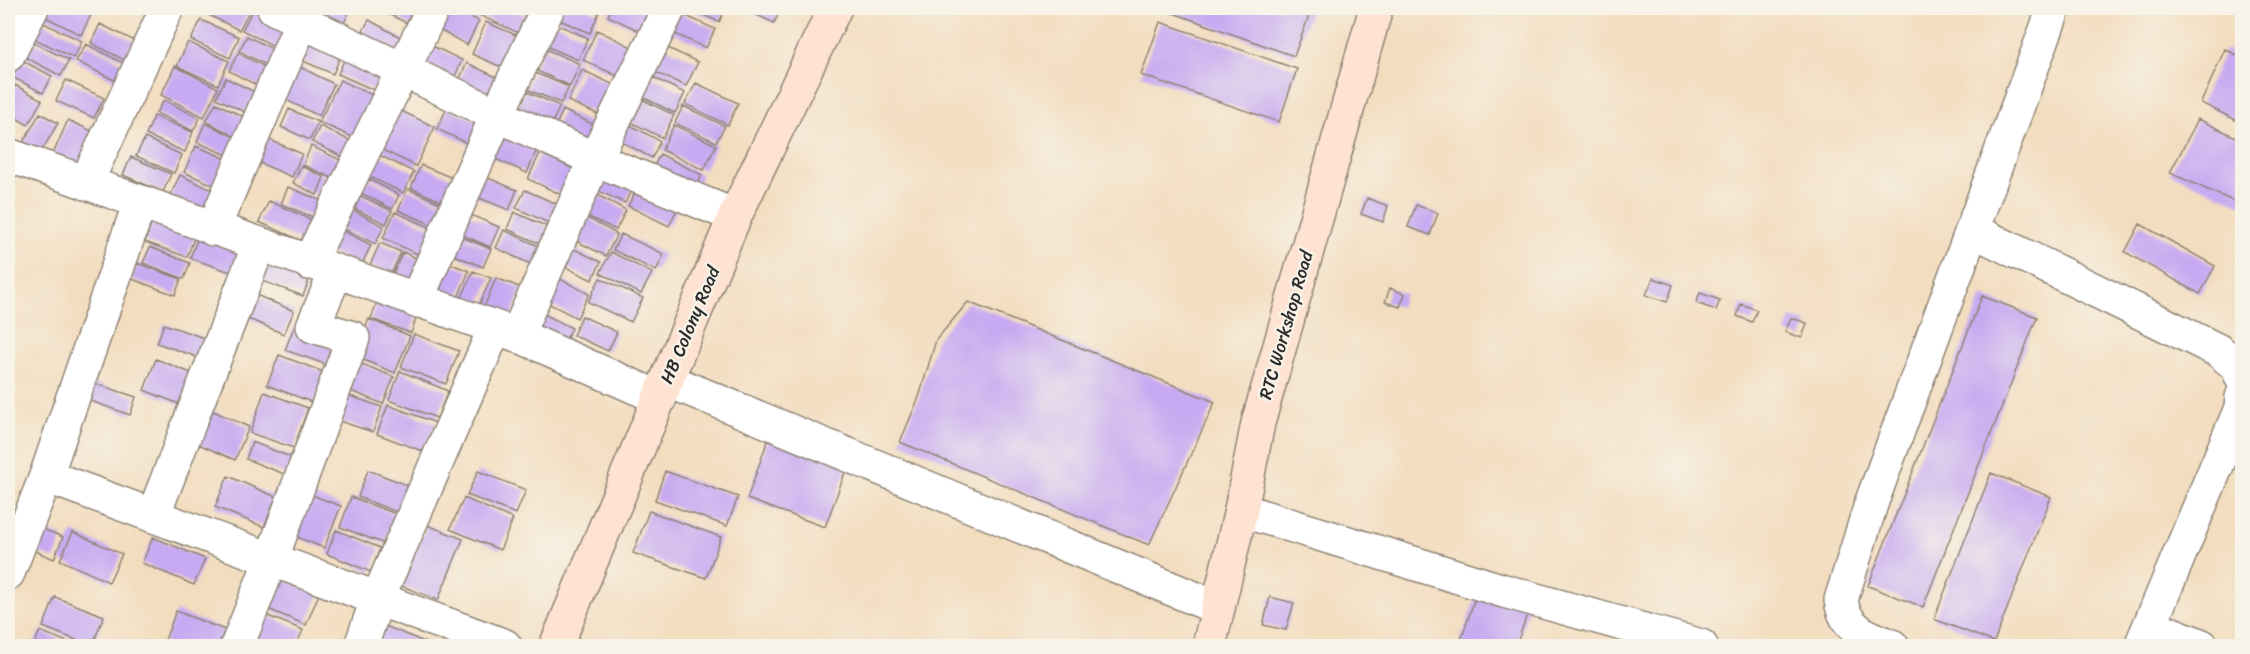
<svg xmlns="http://www.w3.org/2000/svg" width="2250" height="654" font-family="Sriracha,sans-serif">
  <style>
    .building { fill: #c7aaf1 }
    .lines { fill: none; stroke-linecap: round; stroke-linejoin: round }
    .street-casing { stroke: #8f8475; stroke-width: 36 }
    .secondary-casing { stroke: #8f8475; stroke-width: 36 }
    .street { stroke: #fff; stroke-width: 33 }
    .secondary { stroke: #fee3d2; stroke-width: 33 }
    .labels { text-anchor: middle; dominant-baseline: central; stroke-width: 4.5; stroke-linejoin: round; paint-order: stroke }
    .street-label { font-size: 18px; fill: #2b2b2b; stroke: #f7f3e8 }
  </style>
  <rect width="100%" height="100%" fill="#f7f3e8"/>
  <filter id="ink" filterUnits="userSpaceOnUse"><feTurbulence type="fractalNoise" baseFrequency=".0167" numOctaves="2"/><feDisplacementMap in="SourceGraphic" scale="12" xChannelSelector="R" yChannelSelector="G"/><feConvolveMatrix kernelMatrix="1 2 1 2 8 2 1 2 1" color-interpolation-filters="sRGB"/></filter>
  <filter id="wash" filterUnits="userSpaceOnUse"><feTurbulence type="fractalNoise" baseFrequency=".008" numOctaves="4" result="noise"/><feDisplacementMap in="SourceGraphic" scale="24" xChannelSelector="R" yChannelSelector="G"/><feGaussianBlur stdDeviation="1.35" result="paint"/><feColorMatrix in="noise" values="0 0 0 0 0 0 0 0 0 0 0 0 0 0 0 0 0 1.4 0 .05"/><feComposite in="paint" operator="in"/></filter>
  <g filter="url(#wash)">
    <rect width="100%" height="100%" fill="#f3ddbf"/>
    <g id="blocks">
      <path class="building" d="M38,8h48l7,3 -12,24 -45,-23z
        M202,8h49l-12,22 -38,-19z
        M254,8h13l32,15 -15,28 -42,-21z
        M320,8h31l-8,17 -26,-12z
        M376,8h34l13,6 -6,14z
        M441,8h12l26,13 -12,24 -35,-19z
        M462,8h22l-3,8z
        M488,8h22l28,13 -8,17 -47,-21z
        M560,8h26l13,5 -9,20 -35,-15z
        M612,8h38l7,3 -11,23 -38,-18z
        M688,8h38l-7,14z
        M742,8h40l-8,15z
        M1159,8h153l-18,48z
        M673,10l42,19 -9,19 -42,-19z
        M201,20l38,17 -9,21 -39,-18z
        M369,20l42,23 -10,18 -42,-23z
        M39,21l43,20 -8,17 -43,-21z
        M486,22l43,19 -14,32 -43,-19z
        M1160,22l137,47 -18,53 -138,-47z
        M554,23l34,15 -10,22 -34,-15z
        M100,24l35,17 -9,20 -35,-18z
        M597,30l45,22 -14,29 -45,-21z
        M304,35l38,17 -9,22 -39,-17z
        M247,36l35,18 -8,15 -35,-18z
        M28,40l41,20 -8,16 -40,-21z
        M188,42l41,19 -11,24 -41,-19z
        M424,42l38,18 -10,23 -39,-18z
        M655,42l43,20 -12,24 -43,-19z
        M86,44l41,21 -9,17 -42,-21z
        M543,48l37,16 -10,22 -37,-17z
        M349,49l46,20 -12,25 -45,-20z
        M2225,49l17,9v65l-41,-20z
        M238,53l35,18 -9,18 -35,-18z
        M21,60l31,16 -9,17 -31,-16z
        M467,63l40,19 -8,20 -42,-18z
        M296,65l38,19 -15,32 -39,-19z
        M175,66l43,22 -14,29 -43,-22z
        M582,70l43,20 -14,30 -43,-19z
        M533,72l36,15 -8,16 -35,-14z
        M644,73l41,20 -10,20 -41,-20z
        M226,78l37,18 -10,20 -37,-18z
        M66,80l38,18 -10,20 -38,-17z
        M340,80l43,20 -20,42 -44,-20z
        M696,83l42,20 -10,22 -43,-21z
        M15,85l27,15 -14,25 -20,-12v-14z
        M525,91l35,15 -9,19 -34,-16z
        M631,94l43,21 -11,23 -43,-21z
        M164,100l36,18 -7,13 -37,-18z
        M216,103l36,18 -18,37 -37,-16 8,-19 32,15 -31,-17z
        M683,106l42,20 -9,16 -41,-19z
        M393,107l42,20 -19,39 -42,-20z
        M447,108l40,17 -10,23 -40,-19z
        M289,109l29,13 -8,18 -29,-13z
        M563,110l42,20 -9,19 -42,-19z
        M40,113l18,10 -18,31 -18,-10z
        M154,116l39,16 -8,20 -39,-17z
        M617,118l43,23 -8,17 -43,-23z
        M2198,119l44,21v65l-72,-32z
        M68,120l28,13 -15,36 -29,-13z
        M674,125l42,20 -12,25 -42,-20z
        M320,126l39,19 -8,16 -39,-19z
        M493,128l45,19 -11,26 -45,-20z
        M263,137l39,17 -10,23 -39,-17z
        M145,138l37,17 -8,18 -38,-17z
        M196,146l36,15 -12,27 -36,-16z
        M311,146l42,20 -8,18 -42,-19z
        M375,153l39,19 -11,21 -39,-19z
        M540,153l38,18 -12,26 -38,-18z
        M660,154l42,21 -10,20 -42,-21z
        M131,157l40,17 -8,18 -40,-17z
        M421,165l41,17 -9,24 -42,-18z
        M301,166l23,11 -7,18 -24,-12z
        M604,168l31,14 -10,21 -31,-14z
        M180,175l41,19 -9,21 -42,-19z
        M481,175l36,15 -8,20 -37,-15z
        M369,179l30,16 -7,14 -31,-16z
        M640,183l40,20 -11,23 -41,-20z
        M288,187l44,18 -7,17 -44,-18z
        M408,189l44,19 -10,21 -44,-19z
        M525,190l36,16 -8,19 -37,-17z
        M592,192l34,18 -10,20 -35,-17z
        M355,193l37,18 -6,13 -37,-18z
        M1367,198l21,8 -5,16 -22,-8z
        M269,201l50,22 -10,21 -50,-22z
        M1416,205l22,8 -8,22 -22,-8z
        M347,207l37,19 -9,18 -37,-18z
        M459,210l40,17 -9,20 -39,-17z
        M395,212l46,20 -13,27 -45,-21z
        M514,212l38,17 -7,17 -38,-17z
        M580,214l37,20 -11,22 -38,-19z
        M154,216l43,14 -10,27 -42,-15z
        M2140,224l75,42 -15,28 -75,-42z
        M338,228l33,17 -10,21 -34,-16z
        M504,230l43,20 -8,18 -43,-20z
        M200,232l46,17 -10,25 -46,-16z
        M450,232l41,17 -8,18 -41,-17z
        M621,234l43,20 -8,17 -43,-21z
        M380,243l21,9 -10,22 -21,-9z
        M566,245l35,17 -9,18 -35,-17z
        M150,247l40,16 -6,16 -41,-16z
        M269,250l45,17 -11,29 -46,-17z
        M403,252l20,9 -10,22 -20,-9z
        M611,252l41,21 -11,21 -41,-21z
        M444,261l25,10 -14,34 -25,-10z
        M137,263l44,16 -6,16 -43,-16z
        M473,271l18,7 -14,32 -17,-8z
        M551,274l38,20 -12,24 -39,-20z
        M496,278l26,10 -13,35 -27,-11z
        M600,278l43,20 -12,24 -43,-20z
        M1653,278l20,7 -6,17 -21,-7z
        M1390,288l15,6 -5,13 -15,-5z
        M381,290l40,14 -10,29 -40,-14z
        M1700,293l20,7 -4,10 -20,-7z
        M256,295l38,16 -10,23 -38,-16z
        M1982,296l55,21 -114,290 -55,-21z
        M968,302l247,100 -66,143 -249,-103 19,-45 17,-57z
        M1741,304l16,6 -5,12 -15,-6z
        M536,310l36,18 -9,17 -36,-18z
        M582,316l35,16 -9,19 -35,-16z
        M1791,318l16,5 -5,15 -17,-6z
        M369,319l41,17 -15,37 -41,-17z
        M164,324l43,15 -7,19 -43,-15z
        M294,327l42,16 -8,22 -43,-15z
        M414,334l45,17 -13,33 -45,-17z
        M279,355l47,18 -12,30 -47,-18z
        M156,359l45,18 -12,31 -45,-18z
        M357,362l37,15 -11,27 -37,-15z
        M400,371l48,20 -11,27 -48,-18z
        M94,383l42,14 -6,18 -42,-15z
        M264,392l44,16 -14,40 -44,-15z
        M344,394l38,13 -9,25 -37,-12z
        M388,405l48,18 -11,29 -48,-18z
        M211,410l38,17 -14,33 -39,-17z
        M770,434l79,28 -24,65 -78,-28z
        M252,442l44,17 -7,17 -43,-17z
        M368,470l39,15 -10,27 -39,-15z
        M478,471l48,19 -10,24 -49,-19z
        M665,471l73,26 -11,29 -72,-26z
        M1991,473l60,24 -57,145 -60,-23z
        M228,476l48,21 -12,30 -49,-20z
        M309,494l32,12 -17,42 -32,-13z
        M351,497l45,17 -11,30 -45,-17z
        M464,498l49,21 -13,31 -50,-21z
        M649,511l72,26 -15,41 -73,-25z
        M427,525l36,14 -25,61 -36,-14z
        M35,526l28,11 -9,22 -28,-12z
        M336,530l44,18 -9,24 -44,-18z
        M73,532l49,22 -13,28 -49,-22z
        M153,537l52,22 -11,26 -52,-22z
        M272,575l47,19 -13,31 -47,-20z
        M1478,589l52,17 -14,40h-57z
        M55,597l49,19 -12,30 -49,-19z
        M1270,597l24,6 -8,27 -23,-5z
        M176,611l49,19 -7,16h-46l-8,-3z
        M258,612l45,18 -7,16h-36l-14,-5z
        M383,625l41,17 -2,4h-49z
        M40,631l37,15h-44z"/>
    </g>
  </g>
  <g filter="url(#ink)">
    <use href="#blocks" fill-opacity="0" stroke="#8f8475" stroke-width="1.5"/>
    <g class="lines">
      <g class="street-casing">
        <path id="street" d="M274,8l223,107 98,44 140,57
          M8,55l24,-47
          M8,155l509,180 78,-176 74,-151
          M86,183l81,-175
          M213,229l89,-208
          M1972,230l247,121 18,15 5,12
          M309,263l124,-255
          M416,301l81,-186 51,-107
          M517,335l143,63
          M667,380l551,228
          M46,476l459,170
          M1241,510l263,81 197,55
          M153,516l106,-271
          M8,573l38,-97 94,-274
          M2150,625l52,21
          M237,646l34,-86 82,-222 -40,-12 23,-54
          M361,646l16,-46 118,-272
          M1892,646c-25,-9 -47,-17 -51,-46l30,-96 183,-496
          M2141,646l100,-238 1,-11"/>
      </g>
      <g class="secondary-casing">
        <path id="secondary" d="M556,646l179,-430 100,-208
          M1209,646l32,-136 17,-87 118,-415"/>
      </g>
      <use href="#street" class="street"/>
      <use href="#secondary" class="secondary"/>
    </g>
  </g>
  <g class="labels">
    <g class="street-label">
      <text transform="translate(690 325) rotate(-67)">HB Colony Road</text>
      <text transform="translate(1286 325) rotate(-74)">RTC Workshop Road</text>
    </g>
  </g>
  <rect width="2250" height="654" fill="none" stroke="#f7f3e8" stroke-width="30"/>
</svg>
